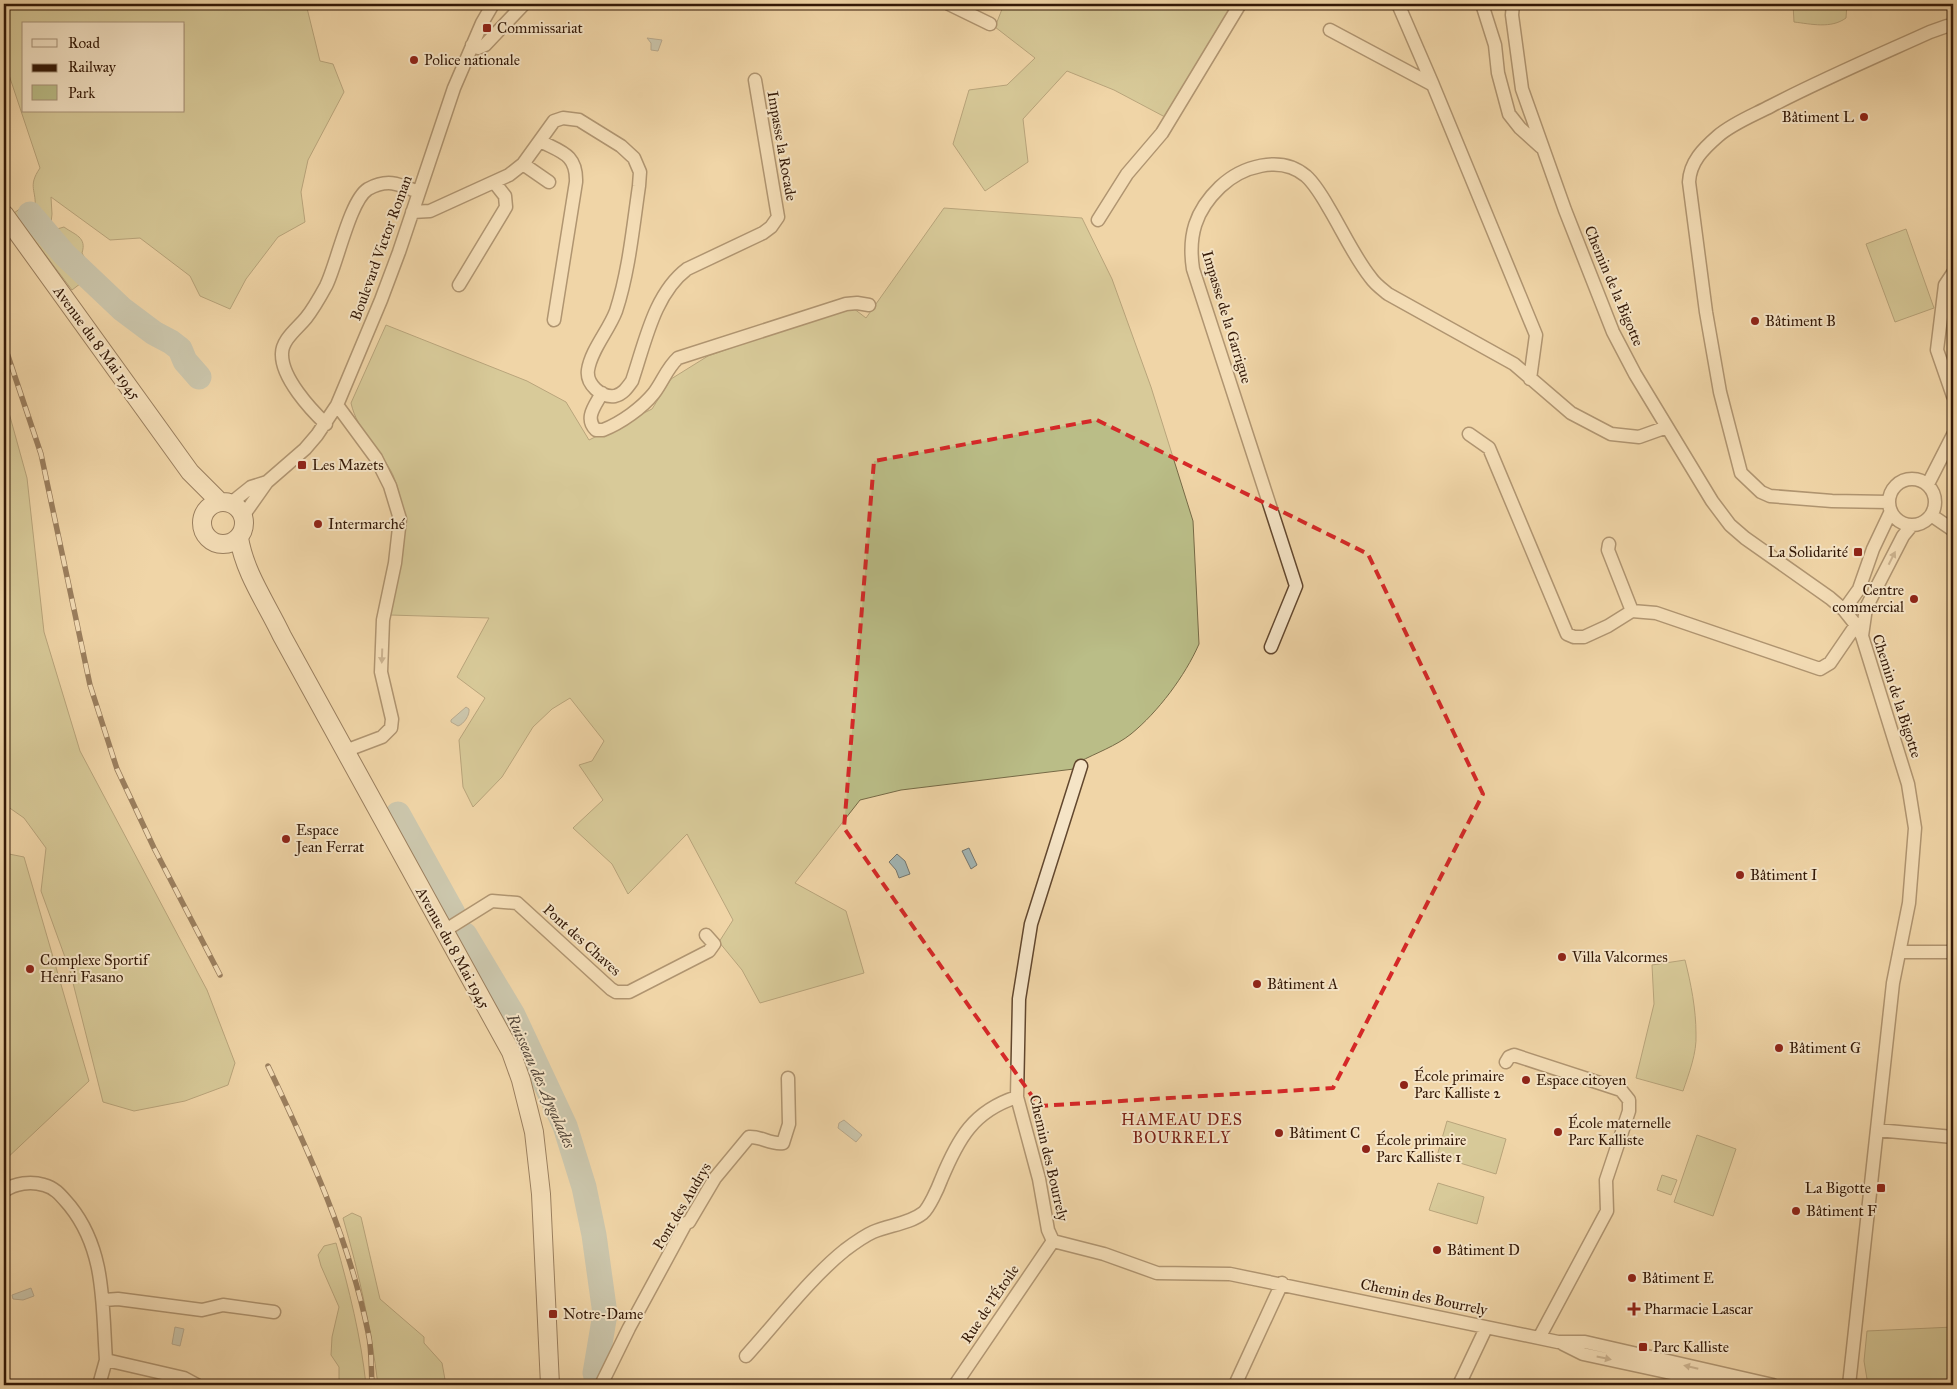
<svg xmlns="http://www.w3.org/2000/svg" width="1957" height="1389" font-family="'IM FELL Great Primer',serif">
  <style>
    .green { fill: #babd87; stroke: #766a46; fill-rule: evenodd }
    .water { fill: #a1b5b4; stroke: #75766e }
    .lines { fill: none; stroke-linecap: round; stroke-linejoin: round }
    .river { stroke: #a1b5b4; stroke-width: 25 }
    .minor-casing { stroke: #62472e; stroke-width: 15 }
    .secondary-casing { stroke: #331806; stroke-width: 20 }
    .minor { stroke: #f5e4c6; stroke-width: 12 }
    .secondary { stroke: #f5e4c6; stroke-width: 18 }
    .rail-casing { stroke: #331806; stroke-width: 5.5 }
    .rail { stroke: #f5e4c6; stroke-width: 4; stroke-dasharray: 11; stroke-linecap: butt }
    .oneway { fill: #9e8870 }
    .marked { fill: none; stroke: #d62828; stroke-width: 4; stroke-dasharray: 10 6; stroke-linejoin: round }
    .poi-dot { fill: #8f2418; stroke: #f5e4c6; stroke-width: 2 }
    .labels { text-anchor: middle; dominant-baseline: central; stroke-width: 4; stroke-linejoin: round; paint-order: stroke }
    .poi-label { font-size: 15px; fill: #331806; stroke: #f5e4c6; text-anchor: start }
    .street-label { font-size: 15px; fill: #331806; stroke: #f5e4c6 }
    .water-label { font-size: 16px; font-style: italic; fill: #54473a; stroke: #f5e4c6 }
    .neighbourhood-label { font-size: 16px; letter-spacing: 1px; fill: #7a1f14; stroke: #f5e4c6 }
  </style>
  <rect width="100%" height="100%" fill="#f0d5a7"/>
  <filter id="stains"><feTurbulence type="fractalNoise" baseFrequency=".004" numOctaves="4"/><feColorMatrix values="0 0 0 0 .2 0 0 0 0 .09 0 0 0 0 .02 0 0 0 .5 -.17"/></filter>
  <radialGradient id="worn" r=".72"><stop offset=".6" stop-color="#630" stop-opacity="0"/><stop offset="1" stop-color="#630" stop-opacity=".3"/></radialGradient>
  <path class="green" d="M4,4h302l14,57 13,3 11,28 -36,68 -7,32 4,30 -27,15 -32,42 -16,30 -30,-13 -10,-20 -50,-38 -30,2 -59,-43 1,17 -1,9 6,6 7,-2c11,8 23,10 18,26l11,21 -21,16 -58,-77 14,-10 7,6c2,-19 -8,-22 5,-41l-36,-108zM24,24h160v87h-160z
    M1004,4h233l-72,113 -51,-27 -47,-19 -44,48 5,43 -43,29 -32,-47 16,-54 38,-5 28,-27 -40,-31z
    M1793,4h54l-1,14c-15,11 -35,6 -52,4z
    M944,208l138,10 30,61 39,108 42,134 6,123c-14,32 -41,68 -68,90 -15,12 -35,19 -52,28l-5,7 -173,21 -41,10 -65,83 51,28 18,62 -104,30 -18,-33 -23,-28 14,-22 -46,-86 -59,60 -16,-30 -39,-36 30,-28 -24,-35 13,-4 12,-20 -34,-43 -18,11 -19,18 -31,50 -29,30 -10,-20 -4,-47 26,-42 -28,-21 32,-59 -99,-3c6,-45 22,-97 3,-140 -12,-25 -36,-44 -42,-72l35,-78 141,56 39,21 23,38 63,-31 19,-30 37,-23 131,-46 14,-2 13,10z
    M1906,229l28,79 -39,14 -29,-78z
    M6,402l21,76 17,154 36,119 127,239 28,73 -7,22 -43,16 -51,10 -31,-9 -33,-131 -29,-80 5,-43 -22,-30 -20,-14v-401z
    M4,853l20,4 65,224 -85,80z
    M1685,960c6,24 11,49 11,74 1,19 -7,39 -13,57l-47,-13 18,-74 -2,-39z
    M1447,1121l59,18 -10,35 -59,-18z
    M1697,1135l39,14 -23,67 -39,-14z
    M1662,1175l15,5 -6,15 -14,-5z
    M1438,1183l46,14 -7,27 -48,-14z
    M352,1213l9,4 19,82 44,38v6l18,20 4,22h-68c-7,-57 -19,-112 -35,-167z
    M336,1243c13,46 25,94 30,142h-27v-18l-8,-12 1,-18 7,-30 -18,-41 -3,-11 6,-9z
    M1953,1327v58h-85l-4,-24 3,-30z"/>
  <path class="water" d="M647,38l15,2 -4,11 -7,-1v-7z
    M466,707l3,2c1,6 -5,15 -11,17l-7,-4v-2z
    M969,848l8,17 -6,4 -9,-18z
    M897,854l8,7 5,13 -11,4 -3,-8 -7,-8z
    M844,1120l18,15 -6,7 -18,-14 1,-5z
    M31,1288l3,8 -11,4 -10,-1 -1,-4z
    M175,1327l9,2 -4,17 -8,-2z"/>
  <g class="lines">
    <path class="river" d="M30,214l35,41 57,54 32,24 17,9 9,7 5,12 14,16
      M398,814l55,99
      M465,935l48,80 52,111 19,61 10,48 11,79 -10,59 3,11"/>
    <g class="minor-casing">
      <path id="minor" d="M949,4l41,20
        M1398,4l35,81
        M1482,4l13,41 3,28 11,41 11,14 21,19
        M1513,4l-1,11 10,74 43,121 48,122 22,42 77,127 18,24 15,13 85,60 14,12 12,15 6,11 46,148 7,44 -6,75 -16,80 -44,402
        M1330,30l103,55 103,250 -6,44
        M472,45l6,3 7,-3 39,-41
        M540,141c21,11 37,13 36,41l-22,138
        M523,164l26,18
        M412,212l18,-1 79,-36 14,-11 31,-43 9,-3 16,2 42,26 13,12 6,14 -1,14c-6,41 -10,85 -23,125 -7,19 -25,39 -28,59 -2,14 13,28 27,26 8,-2 12,-8 17,-15 13,-38 22,-87 55,-112l76,-36 8,-6 7,-10 -23,-137
        M1098,220l29,-46 35,-41 78,-129
        M1953,273l-8,12 -8,65 16,46
        M459,285l47,-78 -1,-11 -11,-14
        M602,393c-7,13 -18,25 -6,37h7c18,-7 39,-22 51,-37 9,-12 13,-25 24,-35l168,-54 11,-1 12,2
        M337,405l39,53 14,28 10,33 -5,44 -12,57 -2,52 11,47 -1,9 -9,9 -37,14
        M326,424c-16,-15 -44,-46 -44,-69 -1,-15 16,-27 24,-37 8,-10 14,-21 20,-32 11,-22 24,-86 42,-97 20,-11 31,-5 50,3
        M1469,434l20,14 78,186 7,3h10l24,-11 24,-15 24,2 164,56 10,-6 26,-38
        M1889 502a23 23 0 1 1 46 0a23 23 0 1 1-46 0Z
        M1928,484l25,-49
        M1888,502l-56,-1 -62,-5 -9,-4 -20,-19 -21,-81 -14,-80 -17,-130c1,-20 14,-33 29,-46 15,-13 36,-21 53,-30 52,-27 106,-50 159,-74l17,-6h6
        M231,503l20,-16 16,-5
        M1931,515l22,15
        M243,516l24,-34 38,-33 12,-14 20,-30 44,-105 18,-48 55,-164 28,-65 11,-19
        M1609,544l-1,6 24,61
        M1844,610l15,-21 14,-40 18,-38
        M1862,636l4,-28 37,-72 9,-11
        M1271,647l25,-61 -103,-317c-5,-33 2,-58 27,-82 21,-20 60,-33 86,-11 10,9 17,22 24,34 13,22 25,48 41,68 4,6 11,11 17,16l126,70 57,49 40,21 28,3 28,-10
        M1081,766l-50,158 -12,75 -2,98 22,82 9,51 5,11 51,13 53,19 73,1 328,68h27l188,43
        M444,931l48,-30 25,2 94,86 5,3h13l80,-41 5,-7 -8,-9
        M1899,952h54
        M1506,1062l3,-5 5,-2 107,35 8,10v11l-23,69 1,31 -68,127
        M1877,1130l76,7
        M4,1191c11,-8 27,-10 40,-6 12,3 18,12 26,21 36,45 32,99 36,154l78,18 13,7
        M104,1300l14,-1 84,11 21,-5 51,7
        M1563,1344l20,10 144,31
        M746,1356c30,-33 64,-78 99,-106 8,-6 19,-14 28,-18 16,-7 36,-8 50,-19 6,-5 15,-25 18,-33 17,-41 32,-69 76,-83
        M99,1385l7,-25
        M601,1385l28,-57 57,-105 3,-1 26,-44 34,-41c12,-1 22,8 34,6l6,-19 -1,-46
        M955,1385l98,-144
        M1235,1385l47,-102
        M1459,1385l27,-57"/>
    </g>
    <g class="secondary-casing">
      <path id="secondary" d="M4,214l186,258 30,30
        M202 523a21 21 0 1 1 42 0a21 21 0 1 1-42 0Z
        M239,538c6,36 28,66 43,98l229,416 10,28 13,52 7,62 9,191"/>
    </g>
    <use href="#minor" class="minor"/>
    <use href="#secondary" class="secondary"/>
    <g class="rail-casing">
      <path id="rail" d="M4,344l37,110 49,231 27,84 37,79 66,127
        M268,1066c41,86 81,173 100,266 4,17 3,36 4,53"/>
    </g>
    <use href="#rail" class="rail"/>
  </g>
  <defs><path id="oneway-solid" d="M-6-.8H1V-3.2L6.5 0L1 3.2V.8H-6Z" transform="scale(1.25)"/></defs>
  <g class="oneway">
    <use href="#oneway-solid" transform="translate(1892 558) rotate(-63)"/>
    <use href="#oneway-solid" transform="translate(382 656) rotate(92)"/>
    <use href="#oneway-solid" transform="translate(1604 1358) rotate(12)"/>
    <use href="#oneway-solid" transform="translate(1691 1367) rotate(-167)"/>
  </g>
  <path d="M0 0H1957V1389H0ZM1097,420l271,134 115,240 -150,294 -294,18 -195,-278 30,-367z" fill="#f0d5a7" fill-opacity=".55" fill-rule="evenodd"/>
  <path class="marked" d="M1097,420l271,134 115,240 -150,294 -294,18 -195,-278 30,-367z"/>
  <g class="poi-dot">
    <rect x="482" y="23" width="10" height="10" rx="2.5"/>
    <circle cx="414" cy="60" r="5"/>
    <circle cx="1864" cy="117" r="5"/>
    <circle cx="1755" cy="321" r="5"/>
    <rect x="297" y="460" width="10" height="10" rx="2.5"/>
    <circle cx="318" cy="524" r="5"/>
    <rect x="1853" y="547" width="10" height="10" rx="2.5"/>
    <circle cx="1914" cy="599" r="5"/>
    <circle cx="286" cy="839" r="5"/>
    <circle cx="1740" cy="875" r="5"/>
    <circle cx="1562" cy="957" r="5"/>
    <circle cx="30" cy="969" r="5"/>
    <circle cx="1257" cy="984" r="5"/>
    <circle cx="1779" cy="1048" r="5"/>
    <circle cx="1526" cy="1080" r="5"/>
    <circle cx="1404" cy="1085" r="5"/>
    <circle cx="1558" cy="1132" r="5"/>
    <circle cx="1279" cy="1133" r="5"/>
    <circle cx="1366" cy="1149" r="5"/>
    <rect x="1876" y="1183" width="10" height="10" rx="2.5"/>
    <circle cx="1796" cy="1211" r="5"/>
    <circle cx="1437" cy="1250" r="5"/>
    <circle cx="1632" cy="1278" r="5"/>
    <path d="M1631.5 1301.5h5v5h5v5h-5v5h-5v-5h-5v-5h5z"/>
    <rect x="548" y="1309" width="10" height="10" rx="2.5"/>
    <rect x="1638" y="1342" width="10" height="10" rx="2.5"/>
  </g>
  <g class="labels">
    <g class="poi-label">
      <text x="497" y="28">Commissariat</text>
      <text x="424" y="60">Police nationale</text>
      <text x="1854" y="117" text-anchor="end">Bâtiment L</text>
      <text x="1765" y="321">Bâtiment B</text>
      <text x="312" y="465">Les Mazets</text>
      <text x="328" y="524">Intermarché</text>
      <text x="1848" y="552" text-anchor="end">La Solidarité</text>
      <text x="1904" y="590" text-anchor="end">Centre<tspan x="1904" dy="17">commercial</tspan></text>
      <text x="296" y="830">Espace<tspan x="296" dy="17">Jean Ferrat</tspan></text>
      <text x="1750" y="875">Bâtiment I</text>
      <text x="1572" y="957">Villa Valcormes</text>
      <text x="40" y="960">Complexe Sportif<tspan x="40" dy="17">Henri Fasano</tspan></text>
      <text x="1267" y="984">Bâtiment A</text>
      <text x="1789" y="1048">Bâtiment G</text>
      <text x="1414" y="1076">École primaire<tspan x="1414" dy="17">Parc Kalliste 2</tspan></text>
      <text x="1536" y="1080">Espace citoyen</text>
      <text x="1568" y="1123">École maternelle<tspan x="1568" dy="17">Parc Kalliste</tspan></text>
      <text x="1289" y="1133">Bâtiment C</text>
      <text x="1376" y="1140">École primaire<tspan x="1376" dy="17">Parc Kalliste 1</tspan></text>
      <text x="1871" y="1188" text-anchor="end">La Bigotte</text>
      <text x="1806" y="1211">Bâtiment F</text>
      <text x="1447" y="1250">Bâtiment D</text>
      <text x="1642" y="1278">Bâtiment E</text>
      <text x="1644" y="1309">Pharmacie Lascar</text>
      <text x="563" y="1314">Notre-Dame</text>
      <text x="1653" y="1347">Parc Kalliste</text>
    </g>
    <g class="street-label">
      <text transform="translate(782 146) rotate(80)">Impasse la Rocade</text>
      <text transform="translate(381 248) rotate(-70)">Boulevard Victor Roman</text>
      <text transform="translate(1614 286) rotate(67)">Chemin de la Bigotte</text>
      <text transform="translate(1227 317) rotate(73)">Impasse de la Garrigue</text>
      <text transform="translate(97 343) rotate(54)">Avenue du 8 Mai 1945</text>
      <text transform="translate(1897 696) rotate(72)">Chemin de la Bigotte</text>
      <text transform="translate(582 940) rotate(42)">Pont des Chaves</text>
      <text transform="translate(453 948) rotate(61)">Avenue du 8 Mai 1945</text>
      <text transform="translate(1049 1158) rotate(77)">Chemin des Bourrely</text>
      <text transform="translate(682 1206) rotate(-59)">Pont des Audrys</text>
      <text transform="translate(1424 1297) rotate(12)">Chemin des Bourrely</text>
      <text transform="translate(990 1304) rotate(-56)">Rue de l'Étoile</text>
    </g>
    <g class="water-label">
      <text transform="translate(541 1081) rotate(66)">Ruisseau des Aygalades</text>
    </g>
    <g class="neighbourhood-label">
      <text x="1182" y="1119">HAMEAU DES<tspan x="1182" dy="18">BOURRELY</tspan></text>
    </g>
  </g>
  <rect width="1957" height="1389" fill="none" stroke="#f0d5a7" stroke-width="20"/>
  <rect x="5" y="5" width="1947" height="1379" fill="none" stroke="#331806" stroke-width="2.5"/>
  <rect x="10" y="10" width="1937" height="1369" fill="none" stroke="#331806"/>
  <rect x="22" y="22" width="162" height="90" fill="#f5e4c6" stroke="#a79279"/>
  <rect x="32" y="39" width="25" height="8" fill="#f5e4c6" stroke="#a79279"/>
  <text x="68" y="48" font-size="15" fill="#331806">Road</text>
  <rect x="32" y="64" width="25" height="8" fill="#331806" stroke="#a79279"/>
  <text x="68" y="72" font-size="15" fill="#331806">Railway</text>
  <rect x="32" y="85" width="25" height="15" fill="#babd87" stroke="#a79279"/>
  <text x="68" y="98" font-size="15" fill="#331806">Park</text>
  <rect width="100%" height="100%" filter="url(#stains)"/>
  <rect width="100%" height="100%" fill="url(#worn)"/>
</svg>
